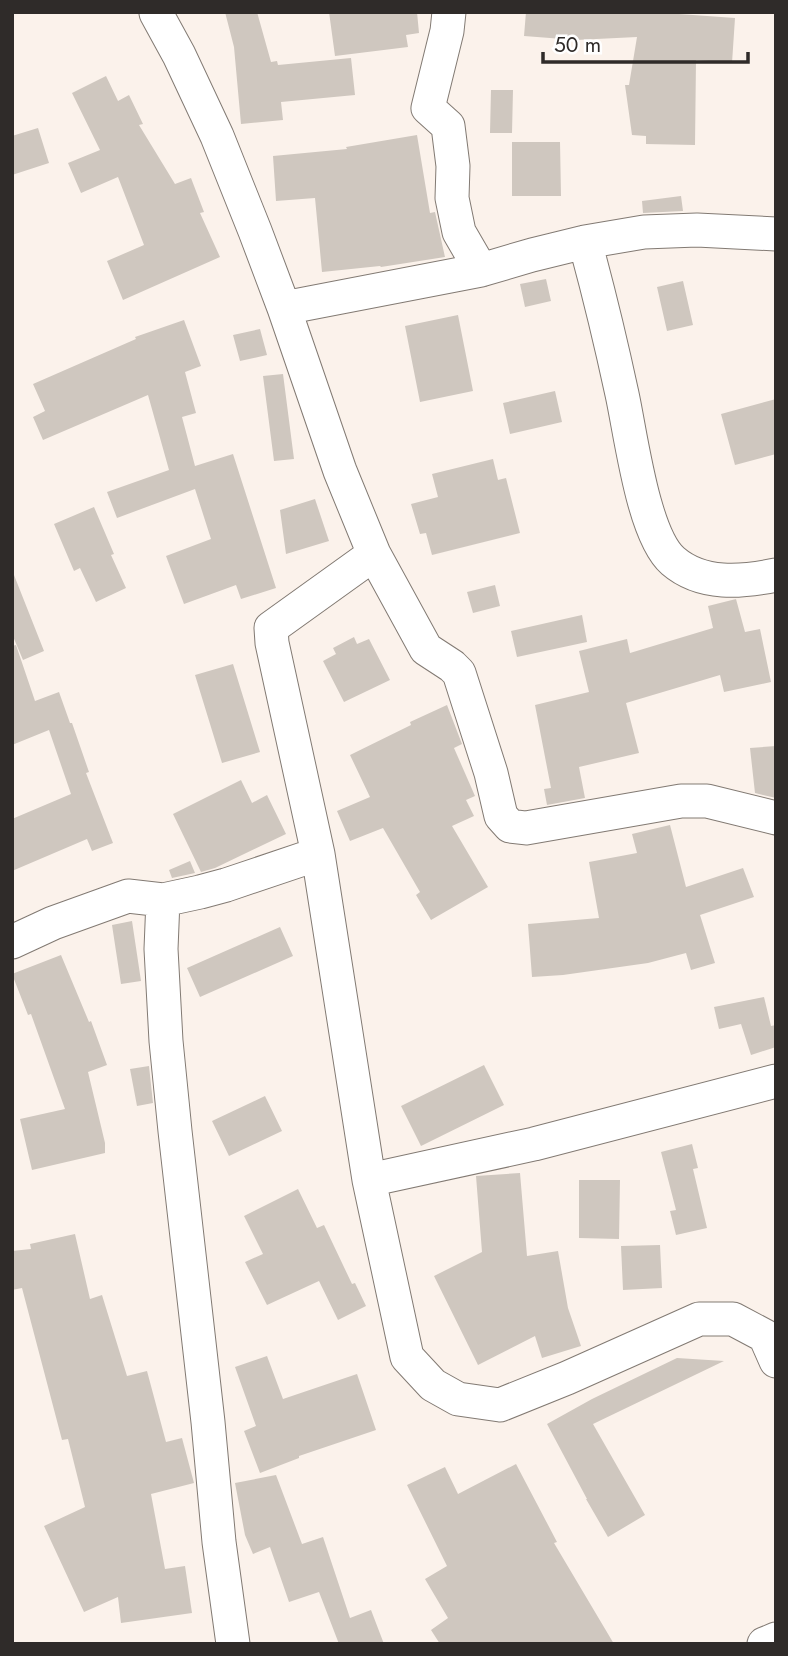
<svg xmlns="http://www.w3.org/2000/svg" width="788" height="1656" font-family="Jost,sans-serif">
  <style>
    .building { fill: #cfc7bf }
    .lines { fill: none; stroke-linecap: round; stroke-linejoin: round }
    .street-casing { stroke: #827a73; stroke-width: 35 }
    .street { stroke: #fff; stroke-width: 33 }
  </style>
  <rect width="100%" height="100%" fill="#fbf2eb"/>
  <path class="building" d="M225,12h32l14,50 6,-1 1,4 73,-7 4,37 -74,7 2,18 -42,4 -7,-77z
    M329,12h88l2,21 -13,2 2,12 -73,9z
    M526,12h125l84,6 -3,45 -36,-3 -1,85 -49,-1v-8l-14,-1 -7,-50h4l8,-48 -61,3 -52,-4z
    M106,76l12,25 11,-6 14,29 -4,1 36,59 16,-6 13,34 -4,1 20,44 -97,43 -16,-39 37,-16 -26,-68 -37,16 -13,-30 32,-13 -28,-57z
    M491,90h22l-1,43h-22z
    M38,128l11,35 -37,12v-39z
    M417,135l13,78 5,-1 10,45 -64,10 -1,-1 -58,6 -7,-74 -39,3 -3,-45 74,-7 -1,-2z
    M512,142h48l1,54h-49z
    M681,196l2,15 -40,2 -1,-12z
    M546,279l5,22 -26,6 -5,-23z
    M683,281l10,44 -26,6 -10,-44z
    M458,315l15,76 -53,11 -15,-76z
    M184,320l17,46 -16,6 11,41 -14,4 13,49 38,-12 43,134 -35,11 -5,-14 -52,19 -18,-48 45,-17 -16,-50 -78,29 -10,-26 62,-22 -21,-75 -105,45 -10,-23 12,-6 -12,-27 103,-45 -1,-2z
    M260,329l7,26 -27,6 -7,-26z
    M283,374l11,85 -20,2 -11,-85z
    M555,391l7,31 -52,12 -7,-31z
    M776,399v55l-41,11 -14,-51z
    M493,459l5,21 8,-2 14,55 -88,22 -6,-22 -6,1 -9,-30 27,-7 -6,-23z
    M315,499l14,42 -43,13 -6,-44z
    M94,507l20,47 -3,1 15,33 -30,14 -16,-34 -6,3 -20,-47z
    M12,575h2l30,76 -21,9 -11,-26z
    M495,585l5,21 -27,7 -6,-21z
    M736,599l9,33 15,-3 11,53 -47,10 -4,-17 -94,28 13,50 -60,14 6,31 -38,7 -3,-16 7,-1 -16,-83 54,-13 -10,-41 48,-12 3,14 83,-25 -5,-22z
    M582,615l5,27 -70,15 -6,-26z
    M354,637l3,7 12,-5 21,41 -46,22 -21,-41 13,-7 -3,-6z
    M16,645l19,56 24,-9 11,31h2l17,49 -3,1 27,70 -21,8 -5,-12 -75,32v-52l59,-25 -22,-64 -37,15v-99z
    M233,664l27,88 -38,11 -27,-88z
    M447,705l15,39 -8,4 21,48 -9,4 8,16 -22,10 36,61 -57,33 -15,-25 4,-3 -37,-64 -33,13 -13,-30 33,-14 -20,-42 61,-30 -1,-3z
    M776,746v52l-21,-5 -5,-45z
    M241,780l11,23 15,-8 19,39 -71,34 -14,4 -28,-58z
    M670,825l16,62 57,-19 11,29 -54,18 15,48 -24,7 -5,-17 -38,10 -85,12 -31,2 -4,-53 71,-6 -10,-56 48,-9 -5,-19z
    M190,861l5,12 -23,5 -3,-8z
    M132,921l9,60 -20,3 -9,-59z
    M280,927l13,29 -93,41 -13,-29z
    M61,955l28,67 2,-1 16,44 -19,7 17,71v10l-73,17 -12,-51 45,-10 -34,-95 -3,1 -16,-41z
    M764,997l7,29 5,-1v22l-25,8 -10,-31 -22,5 -5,-22z
    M484,1065l20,40 -83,41 -20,-40z
    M149,1066l4,37 -16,3 -7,-37z
    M265,1096l17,35 -53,25 -17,-35z
    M692,1144l6,24 -5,1 14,59 -31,7 -6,-24 6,-1 -15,-58z
    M520,1173l7,83 31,-5 10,57 13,38 -39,12 -7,-22 -57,29 -44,-89 48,-24 -6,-76z
    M579,1180h41l-1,59 -40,-1z
    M298,1189l19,39 7,-3 28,59 3,-1 11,23 -28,14 -19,-39 -52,24 -22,-43 18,-8 -19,-38z
    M75,1234l15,65 12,-4 25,81 20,-5 19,71 16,-4 12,45 -43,11 14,75 20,-3 7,47 -71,10 -3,-26 -34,15 -40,-86 41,-19 -17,-68 -6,1 -40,-152 -10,2v-39l19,-2 -1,-5z
    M660,1245l2,43 -39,2 -2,-44z
    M267,1356l16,43 74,-25 19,56 -77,26v2l-39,15 -16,-42 12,-5 -21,-59z
    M677,1358l47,3 -131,63 52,91 -37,22 -22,-38h1l-40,-75 45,-25z
    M516,1464l41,78 -3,1 60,101h-174l-9,-14 17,-12 -23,-39 22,-13 -40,-81 38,-18 13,27z
    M276,1475l26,69 21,-7 27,81 21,-8 13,34h-45l-20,-52 -30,10 -19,-55 -17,7 -8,-19 -10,-52z"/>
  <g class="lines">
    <g class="street-casing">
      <path id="street" d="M449,12l-2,19 -19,77 20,18 5,40 -1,32 7,34 22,38
        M156,13l23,42 38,81 38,95 29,77 56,163 34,83 52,95 26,17 7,7 32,100 10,43 9,10 16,2 155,-27h26l69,17
        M585,242c14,51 26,101 37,152 9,41 21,141 51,167 29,25 69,21 103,14
        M284,308l197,-38 51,-15 53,-13 59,-10 53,-2 79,4
        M374,554l-103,74 1,15 46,211 51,326 38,177 26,28 25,14 42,6 67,-27 132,-59h34l32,17 11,25
        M163,900l-2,49 5,92 9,90 33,291 11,120 14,102
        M12,942l41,-19 75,-27 35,4 37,-8 26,-7 92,-31
        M369,1180l165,-36 242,-63
        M764,1644l12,-5"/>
    </g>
    <use href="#street" class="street"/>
  </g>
  <rect width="788" height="1656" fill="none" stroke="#2f2b29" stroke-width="28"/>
  <path d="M543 52v10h205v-10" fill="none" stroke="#2f2b29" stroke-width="3.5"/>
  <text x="554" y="52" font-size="21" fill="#2f2b29" stroke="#ffffff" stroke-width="5" paint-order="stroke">50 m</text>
</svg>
